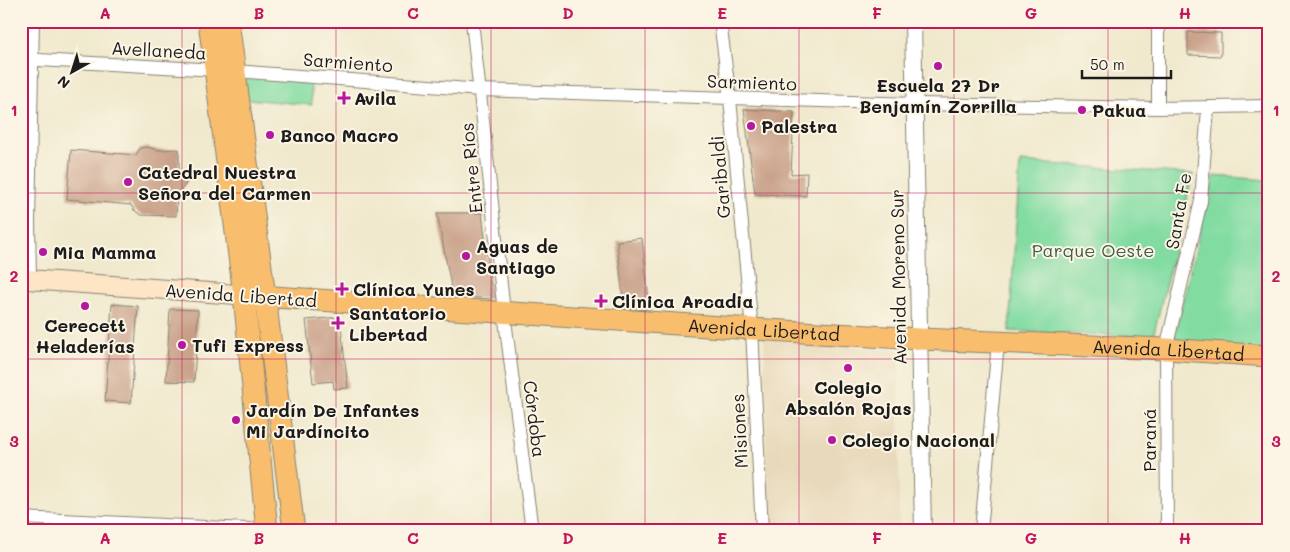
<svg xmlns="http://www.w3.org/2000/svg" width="1290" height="552" font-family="Mali,sans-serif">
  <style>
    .built { fill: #e8d9ba }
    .green { fill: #82dca2; stroke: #4f7c5f }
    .building { fill: #c69b83 }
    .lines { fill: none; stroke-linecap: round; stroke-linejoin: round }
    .minor-casing { stroke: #868274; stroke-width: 14 }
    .tertiary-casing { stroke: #868274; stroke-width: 18 }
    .secondary-casing { stroke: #868274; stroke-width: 21 }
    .primary-casing { stroke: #868274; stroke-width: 23 }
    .minor { stroke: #fff; stroke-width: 12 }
    .tertiary { stroke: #fff; stroke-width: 16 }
    .secondary { stroke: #fde5c5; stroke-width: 19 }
    .primary { stroke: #f9be6d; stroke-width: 21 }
    .grid { fill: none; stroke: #c2185b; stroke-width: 1; stroke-opacity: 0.55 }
    .poi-dot { fill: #b5179e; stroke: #fcf5e5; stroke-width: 2 }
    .labels { text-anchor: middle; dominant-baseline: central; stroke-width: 4; stroke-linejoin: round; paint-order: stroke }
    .street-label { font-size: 18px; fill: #1c1c1c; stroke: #fcf5e5 }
    .poi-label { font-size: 18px; font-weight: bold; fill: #1c1c1c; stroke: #fcf5e5; text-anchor: start }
    .park-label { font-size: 18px; fill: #405f4b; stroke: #fcf5e5 }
    .neatline { fill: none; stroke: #c2185b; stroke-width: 2 }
    .grid-label { font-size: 16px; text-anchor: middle; font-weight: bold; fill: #c2185b }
  </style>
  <rect width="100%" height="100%" fill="#fcf5e5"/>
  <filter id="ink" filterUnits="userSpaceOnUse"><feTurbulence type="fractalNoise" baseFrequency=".02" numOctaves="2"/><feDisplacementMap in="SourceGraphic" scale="10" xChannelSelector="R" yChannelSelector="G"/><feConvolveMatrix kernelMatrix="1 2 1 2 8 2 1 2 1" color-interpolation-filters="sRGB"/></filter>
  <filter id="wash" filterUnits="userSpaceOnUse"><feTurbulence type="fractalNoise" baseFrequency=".0096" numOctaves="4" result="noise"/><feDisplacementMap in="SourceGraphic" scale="20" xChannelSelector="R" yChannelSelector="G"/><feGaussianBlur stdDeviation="1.12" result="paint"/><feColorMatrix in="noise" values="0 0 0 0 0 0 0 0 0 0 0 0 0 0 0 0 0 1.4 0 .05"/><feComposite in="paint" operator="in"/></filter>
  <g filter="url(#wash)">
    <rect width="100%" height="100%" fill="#f0e9cd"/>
    <path class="built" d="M764,339l135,11v181h-131z"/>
    <path class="green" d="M242,73l68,4 2,28 -66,-6z
      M1020,162l173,12 -40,163 -144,-6z
      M1214,176l55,4v172l-97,-7z"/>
    <g id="blocks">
      <path class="building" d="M1188,32l33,1v23l-33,-1z
        M744,109l50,3 -3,62 16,-1 -1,23 -51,-2z
        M147,147l11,3 21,-1v22l5,2 4,7 -6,9 -5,3 -1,24 -35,-1 -7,-5 -3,-5 -64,-6 4,-49 65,5 4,-7z
        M437,213h45l10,86 -39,-3z
        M642,238l8,72 -26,-2 -7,-67z
        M112,304l26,2 -7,97 -26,-2z
        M170,309l28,1 -4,72 -28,-1z
        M340,317l8,71 -14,1 -1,-8 -20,2 -7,-63z"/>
    </g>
  </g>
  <g filter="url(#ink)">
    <use href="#blocks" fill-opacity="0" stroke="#868274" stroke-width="1"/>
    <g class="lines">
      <g class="minor-casing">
        <path id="minor" d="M472,21l32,291 28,219
          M720,21l10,78 22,230 10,202
          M1158,21v87
          M21,59l214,12 246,19 433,14 244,4 111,-2
          M30,279l-1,-57 4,-201
          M21,518l246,12
          M981,531l17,-189
          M1167,531l-1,-182 35,-148 7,-93"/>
      </g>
      <g class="tertiary-casing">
        <path id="tertiary" d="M913,21l10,510"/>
      </g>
      <g class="secondary-casing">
        <path id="secondary" d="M21,279l223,16"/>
      </g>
      <g class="primary-casing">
        <g id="primary">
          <path d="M209,21l35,274 23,236"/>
          <path d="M228,21l37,276 29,234"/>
          <path id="s1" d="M244,295l508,34 168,10 246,10 103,7"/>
        </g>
      </g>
      <use href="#minor" class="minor"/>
      <use href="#tertiary" class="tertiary"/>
      <use href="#secondary" class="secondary"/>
      <use href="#primary" class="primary"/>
    </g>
  </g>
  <path class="grid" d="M182,21v510M336,21v510M491,21v510M645,21v510M799,21v510M954,21v510M1108,21v510M21,193h1248M21,359h1248"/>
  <g class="poi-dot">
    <circle cx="938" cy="66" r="5"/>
    <path d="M341.5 90.5h5v5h5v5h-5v5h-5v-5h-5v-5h5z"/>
    <circle cx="1082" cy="110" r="5"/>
    <circle cx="751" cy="126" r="5"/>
    <circle cx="270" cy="135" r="5"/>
    <circle cx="128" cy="182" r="5"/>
    <circle cx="43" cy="252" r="5"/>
    <circle cx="466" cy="256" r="5"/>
    <path d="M339.5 281.5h5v5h5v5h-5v5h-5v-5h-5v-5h5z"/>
    <path d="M598.5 293.5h5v5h5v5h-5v5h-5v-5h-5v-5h5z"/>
    <circle cx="85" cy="306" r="5"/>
    <path d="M335.5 315.5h5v5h5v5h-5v5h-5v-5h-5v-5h5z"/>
    <circle cx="182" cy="345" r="5"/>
    <circle cx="848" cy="368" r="5"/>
    <circle cx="236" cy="420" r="5"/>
    <circle cx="832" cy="440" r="5"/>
  </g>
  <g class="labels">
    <g class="street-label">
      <text transform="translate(159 50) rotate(3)">Avellaneda</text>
      <text transform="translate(348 62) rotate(4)">Sarmiento</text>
      <text transform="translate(752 82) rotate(2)">Sarmiento</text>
      <text transform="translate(471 168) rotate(-96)">Entre Ríos</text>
      <text transform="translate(720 177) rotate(-95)">Garibaldi</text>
      <text transform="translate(1178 211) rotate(-80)">Santa Fe</text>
      <text transform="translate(898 277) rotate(-91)">Avenida Moreno Sur</text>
      <text transform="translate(241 295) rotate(4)">Avenida Libertad</text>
      <text stroke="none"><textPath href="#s1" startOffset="521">Avenida Libertad</textPath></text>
      <text stroke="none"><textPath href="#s1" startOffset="926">Avenida Libertad</textPath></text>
      <text transform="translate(535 419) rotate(83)">Córdoba</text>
      <text transform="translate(739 431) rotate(-93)">Misiones</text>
      <text transform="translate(1149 440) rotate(-90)">Paraná</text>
    </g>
    <g class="poi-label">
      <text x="938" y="85" text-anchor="middle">Escuela 27 Dr<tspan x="938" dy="21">Benjamín Zorrilla</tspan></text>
      <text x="354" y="98">Avila</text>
      <text x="1092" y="110">Pakua</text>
      <text x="761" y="126">Palestra</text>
      <text x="280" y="135">Banco Macro</text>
      <text x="138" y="172">Catedral Nuestra<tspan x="138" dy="21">Señora del Carmen</tspan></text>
      <text x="476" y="246">Aguas de<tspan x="476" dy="21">Santiago</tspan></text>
      <text x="53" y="252">Mia Mamma</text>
      <text x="353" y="289">Clínica Yunes</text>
      <text x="612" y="301">Clínica Arcadia</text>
      <text x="349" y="313">Santatorio<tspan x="349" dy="21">Libertad</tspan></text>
      <text x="85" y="325" text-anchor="middle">Cerecett<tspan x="85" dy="21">Heladerías</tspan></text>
      <text x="192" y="345">Tufi Express</text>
      <text x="848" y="387" text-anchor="middle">Colegio<tspan x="848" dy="21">Absalón Rojas</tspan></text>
      <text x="246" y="410">Jardín De Infantes<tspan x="246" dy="21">Mi Jardíncito</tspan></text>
      <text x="842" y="440">Colegio Nacional</text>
    </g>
    <g class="park-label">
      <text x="1093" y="250">Parque Oeste</text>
    </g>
  </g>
  <rect width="1290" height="552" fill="none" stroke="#fcf5e5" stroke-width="55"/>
  <g transform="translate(72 72) rotate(219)" stroke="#fcf5e5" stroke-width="4" paint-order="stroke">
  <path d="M0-4L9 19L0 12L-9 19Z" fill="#1c1c1c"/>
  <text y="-8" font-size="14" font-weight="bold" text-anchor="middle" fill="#1c1c1c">N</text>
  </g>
  <path d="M1082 70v8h89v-8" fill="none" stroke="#1c1c1c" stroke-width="2.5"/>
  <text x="1090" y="70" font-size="15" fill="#1c1c1c" stroke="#fcf5e5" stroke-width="4" paint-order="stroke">50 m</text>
  <rect x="28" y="28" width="1234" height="496" class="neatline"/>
  <g class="grid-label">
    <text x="105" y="19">A</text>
    <text x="259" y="19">B</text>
    <text x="413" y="19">C</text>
    <text x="568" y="19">D</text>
    <text x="722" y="19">E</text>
    <text x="877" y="19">F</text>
    <text x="1031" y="19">G</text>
    <text x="1185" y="19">H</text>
    <text x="14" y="116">1</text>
    <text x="1276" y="116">1</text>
    <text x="14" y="282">2</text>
    <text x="1276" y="282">2</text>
    <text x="14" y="447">3</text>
    <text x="1276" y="447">3</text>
    <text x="105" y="544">A</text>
    <text x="259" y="544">B</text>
    <text x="413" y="544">C</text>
    <text x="568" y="544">D</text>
    <text x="722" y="544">E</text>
    <text x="877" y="544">F</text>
    <text x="1031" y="544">G</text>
    <text x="1185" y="544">H</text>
  </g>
</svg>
